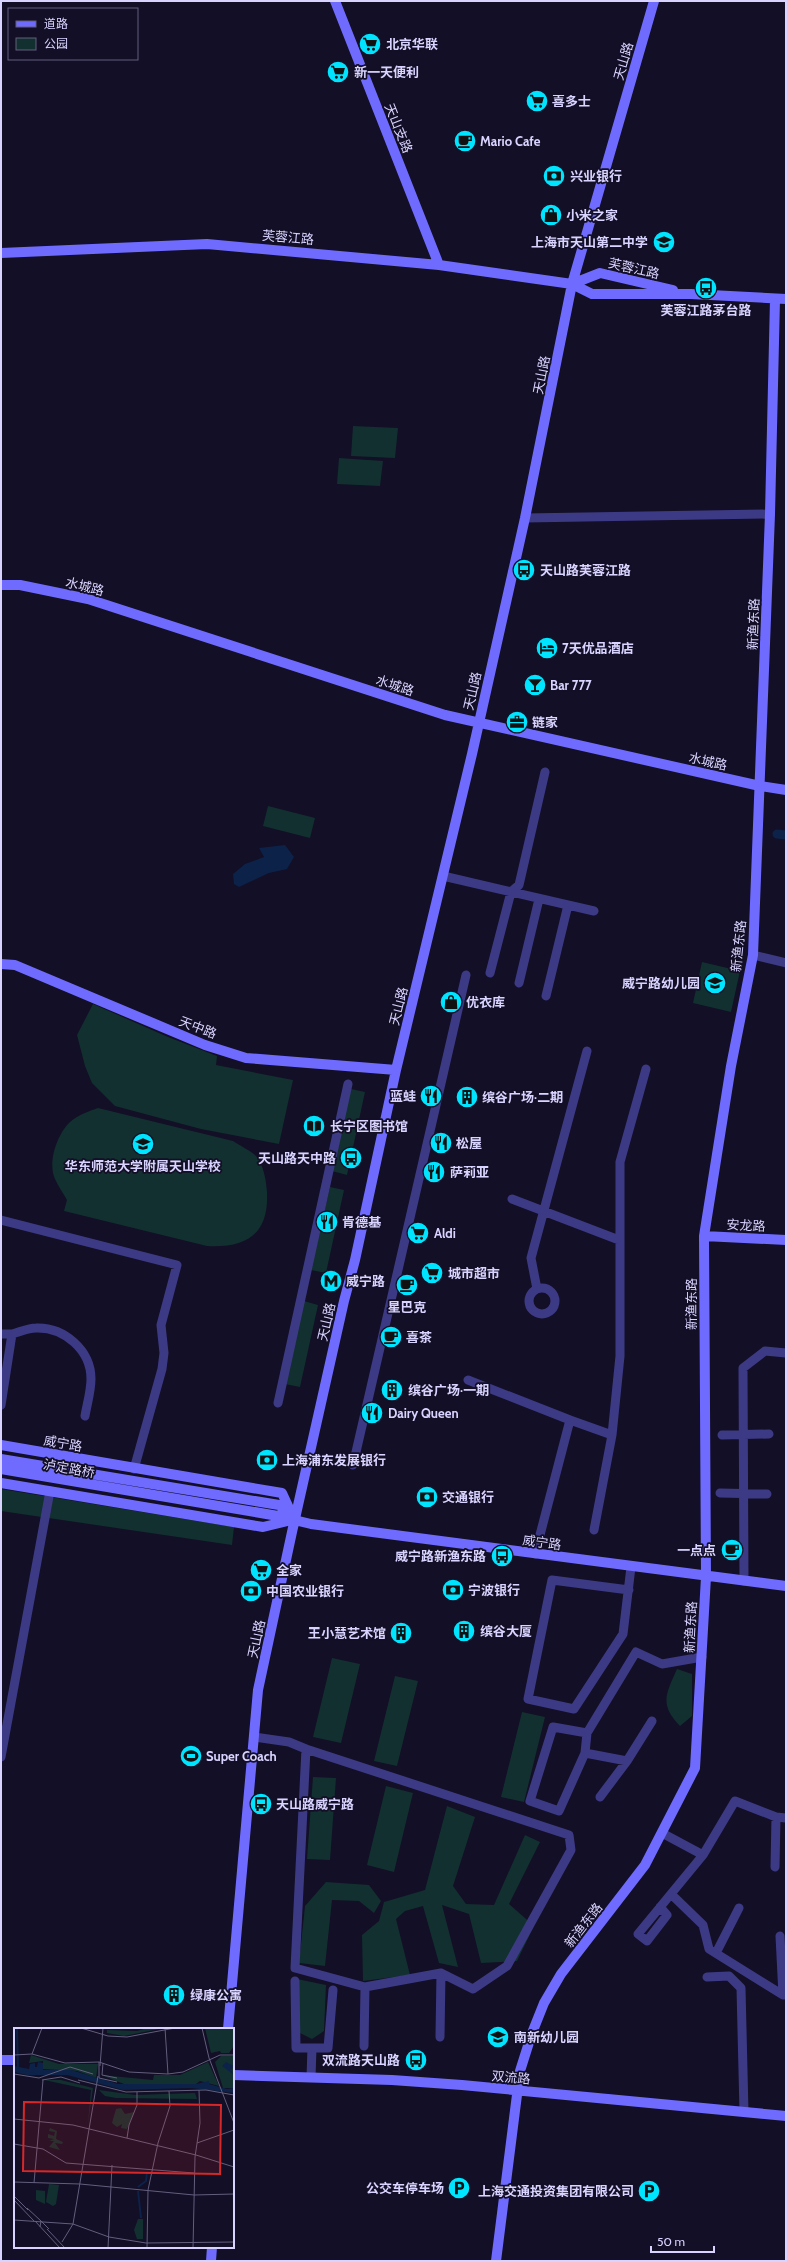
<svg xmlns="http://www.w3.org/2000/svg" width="787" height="2262" font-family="Cabin,'Noto Sans SC',sans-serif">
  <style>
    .green { fill: #12302f }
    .water { fill: #0c2248 }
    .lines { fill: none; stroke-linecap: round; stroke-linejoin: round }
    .canal { stroke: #0c2248; stroke-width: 9 }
    .street { stroke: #3d3a85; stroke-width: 9 }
    .secondary { stroke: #6f6bff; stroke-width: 10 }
    .labels { text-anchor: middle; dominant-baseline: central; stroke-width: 3.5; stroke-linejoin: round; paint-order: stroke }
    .poi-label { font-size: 13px; font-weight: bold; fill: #d9d4ff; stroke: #130f26; text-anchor: start }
    .street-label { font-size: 13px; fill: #d9d4ff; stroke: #130f26 }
    .inset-river { fill: none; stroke: #0c2248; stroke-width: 2 }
    .inset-road { fill: none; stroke: #625e7d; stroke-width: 1 }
    .view { fill: #d62828; fill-opacity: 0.15; stroke: #d62828; stroke-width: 2 }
    .inset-edge { fill: none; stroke: #d9d4ff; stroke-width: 2 }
  </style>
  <rect width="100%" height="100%" fill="#130f26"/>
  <path class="green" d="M353,426l45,2 -3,30 -44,-2z
    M339,458l44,3 -3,25 -43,-2z
    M268,806l47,12 -5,20 -47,-12z
    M702,962l38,9 -9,41 -38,-9z
    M93,1004l75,33 49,19 -1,9 77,15 -14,64 -78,-15 -86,-23 -23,-23 -7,-17 -8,-31z
    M351,1089l14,3 -18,83 -15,-4z
    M98,1108l135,33c7,5 17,9 23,15 8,10 10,24 11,36 2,42 -20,56 -60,54l-143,-35 3,-11c-4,-7 -9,-14 -12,-21 -8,-17 3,-46 15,-57 8,-7 19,-11 28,-14z
    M330,1187l14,3 -18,83 -15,-3z
    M304,1301l14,4 -18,82 -15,-3z
    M1,1489l233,38 -2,18 -231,-34z
    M332,1658l28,6 -19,79 -28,-6z
    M677,1669l15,5v42l-12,10c-21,-22 -14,-32 -3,-57z
    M395,1676l23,5 -21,85 -23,-5z
    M522,1712l23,5 -21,85 -23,-5z
    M313,1777l23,1 -6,82 -23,-1z
    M386,1786l27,7 -19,79 -27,-7z
    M447,1806l28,11 -22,69 13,18 28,1 31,-70 15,7 -31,62 25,22 -17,35 -36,2 -12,-49 -27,-9 16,62 -19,-4 -16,-57 -18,5 -9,8 14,56 -47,6 -1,-46 17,-14 5,-19 41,-12z
    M326,1882l43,3 12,16 -7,12 -15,-12 -27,-1 -7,66 -26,-3 6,-57z
    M297,1979l29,6 -2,46 -12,8 -14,-7z"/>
  <path class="water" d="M285,845l9,12 -7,12 -18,4 -30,14 -5,-3 -1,-10 12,-10 19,-7 -5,-9z"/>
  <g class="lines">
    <path class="canal" d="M777,834l9,1"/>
    <path class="street" d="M525,518l245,-4
      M443,876l151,35
      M753,955l33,8
      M490,973l21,-81 8,-7 26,-113
      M519,983l20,-84
      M546,996l22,-91
      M512,1199l107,41
      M1,1220l176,45 -16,60 3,28 -2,16 -28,100
      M529 1301a13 13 0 1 1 26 0a13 13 0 1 1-26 0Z
      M537,1289l-6,-31 56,-207
      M1,1334h11l-11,71
      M12,1334c8,-2 16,-6 24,-6 28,-1 55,22 55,51 0,12 -4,25 -6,37
      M468,1380l102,40
      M278,1403l70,-319
      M612,1435l8,-79v-194l26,-93
      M722,1435l47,-1
      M353,1465l113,-490
      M720,1493l47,1
      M535,1554l35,-134 42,15 -18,95
      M744,1581l-1,-213 22,-17 21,2
      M629,1590l-77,-10 -24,119 46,10 49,-75 8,-67
      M652,1721l-25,40 -42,-8 -26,58 -29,-10 23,-74 34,6 49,-81 26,12 40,-7
      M254,1737l35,5 17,7 -11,219 70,19 76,-14 32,16 34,-23 64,-116 -2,-15 -263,-86
      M585,1753l2,-20
      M1,1757l49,-266
      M600,1797l27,-36
      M703,1855l32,-54 41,16 10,1
      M775,1867l1,-50
      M671,1894l32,31 6,24 74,46h3
      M660,1907l7,8 -20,26 -9,-7 65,-79 -41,-22
      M780,1936l3,59
      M716,1953l23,-45
      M707,1977l22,-1 12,12 3,124
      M295,1981l1,67h32l5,-58
      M440,2037l1,-64
      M364,2046l1,-59
      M311,2077l1,-29"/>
    <path class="secondary" d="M335,1l104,264
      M1,253l206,-9 232,21 133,19 20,10h99l95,5
      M572,284l28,-11 73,17
      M1,585h19l68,14 357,116 315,71 26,4
      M1,964l14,1 190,80 41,13 150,12
      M704,1236l82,4
      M1,1445l281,48 12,26
      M1,1459l278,46 11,10
      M1,1469l277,47 33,8 475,62
      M1,1483l262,44 29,-7
      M228,2029l30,-339 34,-158 52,-231 11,-41 41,-190 76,-316 53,-236 47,-234 82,-283
      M1,2060h14
      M233,2075l159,5 70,5 324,31
      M211,2261l1,-14
      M496,2261l24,-190 12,-38 12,-30 17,-29 84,-109 50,-97 11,-191 -2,-341 27,-170 22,-111 17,-441 5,-215"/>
  </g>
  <defs>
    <g id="supermarket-disc" transform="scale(1.15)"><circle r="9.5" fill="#00e5ff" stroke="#130f26"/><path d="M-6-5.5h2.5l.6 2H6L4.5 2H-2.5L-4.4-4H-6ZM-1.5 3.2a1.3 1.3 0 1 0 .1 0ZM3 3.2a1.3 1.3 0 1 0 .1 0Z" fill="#111"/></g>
    <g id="cafe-disc" transform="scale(1.15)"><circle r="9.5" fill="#00e5ff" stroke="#130f26"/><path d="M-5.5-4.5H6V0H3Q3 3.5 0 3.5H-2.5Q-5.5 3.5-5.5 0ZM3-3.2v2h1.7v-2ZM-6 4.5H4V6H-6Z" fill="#111"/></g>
    <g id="bank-disc" transform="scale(1.15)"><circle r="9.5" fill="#00e5ff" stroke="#130f26"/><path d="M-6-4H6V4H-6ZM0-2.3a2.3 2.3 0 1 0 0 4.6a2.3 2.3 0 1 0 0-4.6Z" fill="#111"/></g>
    <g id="shop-disc" transform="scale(1.15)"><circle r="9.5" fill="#00e5ff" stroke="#130f26"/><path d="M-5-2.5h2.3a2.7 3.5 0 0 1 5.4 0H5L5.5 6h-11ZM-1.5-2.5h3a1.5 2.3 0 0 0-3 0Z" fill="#111"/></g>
    <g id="school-disc" transform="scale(1.15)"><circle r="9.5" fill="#00e5ff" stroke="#130f26"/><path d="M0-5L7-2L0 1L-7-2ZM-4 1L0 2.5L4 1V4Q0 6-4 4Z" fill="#111"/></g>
    <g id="bus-disc" transform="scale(1.15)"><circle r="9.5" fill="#00e5ff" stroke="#130f26"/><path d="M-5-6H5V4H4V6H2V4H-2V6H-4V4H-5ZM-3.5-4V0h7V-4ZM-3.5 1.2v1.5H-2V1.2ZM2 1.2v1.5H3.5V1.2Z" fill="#111"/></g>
    <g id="hotel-disc" transform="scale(1.15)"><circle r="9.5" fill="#00e5ff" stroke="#130f26"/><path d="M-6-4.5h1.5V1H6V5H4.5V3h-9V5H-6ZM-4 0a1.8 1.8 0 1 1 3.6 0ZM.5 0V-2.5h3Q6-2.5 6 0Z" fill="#111"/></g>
    <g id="bar-disc" transform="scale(1.15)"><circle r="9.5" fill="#00e5ff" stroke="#130f26"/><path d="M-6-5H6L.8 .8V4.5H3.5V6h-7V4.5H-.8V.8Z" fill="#111"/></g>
    <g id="office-disc" transform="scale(1.15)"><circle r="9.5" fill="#00e5ff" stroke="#130f26"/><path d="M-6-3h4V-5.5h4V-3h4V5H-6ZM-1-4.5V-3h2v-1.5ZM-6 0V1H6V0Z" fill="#111"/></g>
    <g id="restaurant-disc" transform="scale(1.15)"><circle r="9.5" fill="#00e5ff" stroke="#130f26"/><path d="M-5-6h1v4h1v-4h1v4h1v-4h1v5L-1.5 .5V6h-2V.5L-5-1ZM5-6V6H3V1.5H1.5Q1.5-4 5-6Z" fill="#111"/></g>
    <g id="building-disc" transform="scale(1.15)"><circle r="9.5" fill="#00e5ff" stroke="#130f26"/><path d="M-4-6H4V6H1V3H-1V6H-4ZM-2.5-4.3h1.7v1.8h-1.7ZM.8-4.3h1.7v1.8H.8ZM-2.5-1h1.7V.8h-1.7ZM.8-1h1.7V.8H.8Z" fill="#111"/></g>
    <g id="library-disc" transform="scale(1.15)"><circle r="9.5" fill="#00e5ff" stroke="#130f26"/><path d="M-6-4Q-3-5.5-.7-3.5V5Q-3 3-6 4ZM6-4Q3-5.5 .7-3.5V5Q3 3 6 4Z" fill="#111"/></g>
    <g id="metro-disc" transform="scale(1.15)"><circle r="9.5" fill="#00e5ff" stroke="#130f26"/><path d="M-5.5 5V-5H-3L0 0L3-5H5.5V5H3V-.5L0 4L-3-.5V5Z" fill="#111"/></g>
    <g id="stadium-disc" transform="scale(1.15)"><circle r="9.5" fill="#00e5ff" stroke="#130f26"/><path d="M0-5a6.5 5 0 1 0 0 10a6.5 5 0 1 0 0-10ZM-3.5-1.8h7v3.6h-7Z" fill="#111"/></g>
    <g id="parking-disc" transform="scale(1.15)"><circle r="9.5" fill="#00e5ff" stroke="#130f26"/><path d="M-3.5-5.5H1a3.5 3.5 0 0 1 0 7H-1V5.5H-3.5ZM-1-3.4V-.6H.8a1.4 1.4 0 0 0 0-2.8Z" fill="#111"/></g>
  </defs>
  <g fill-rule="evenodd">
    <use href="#supermarket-disc" x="370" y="44"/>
    <use href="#supermarket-disc" x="338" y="72"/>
    <use href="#supermarket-disc" x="537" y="101"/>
    <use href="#cafe-disc" x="465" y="141"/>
    <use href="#bank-disc" x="554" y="176"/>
    <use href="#shop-disc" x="551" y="215"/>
    <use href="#school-disc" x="664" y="242"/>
    <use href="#bus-disc" x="706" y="288"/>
    <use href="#bus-disc" x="524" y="570"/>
    <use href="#hotel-disc" x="547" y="648"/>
    <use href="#bar-disc" x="535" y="685"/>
    <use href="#office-disc" x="517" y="722"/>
    <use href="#school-disc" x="715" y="983"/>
    <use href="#shop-disc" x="451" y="1002"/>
    <use href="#restaurant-disc" x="431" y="1096"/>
    <use href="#building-disc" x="467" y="1097"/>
    <use href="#library-disc" x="314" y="1126"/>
    <use href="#restaurant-disc" x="441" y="1143"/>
    <use href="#school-disc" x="143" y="1144"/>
    <use href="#bus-disc" x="351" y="1158"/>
    <use href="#restaurant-disc" x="434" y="1172"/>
    <use href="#restaurant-disc" x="327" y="1222"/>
    <use href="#supermarket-disc" x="418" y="1233"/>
    <use href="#supermarket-disc" x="432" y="1273"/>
    <use href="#metro-disc" x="331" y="1281"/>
    <use href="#cafe-disc" x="407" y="1285"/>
    <use href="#cafe-disc" x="391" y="1337"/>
    <use href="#building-disc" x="392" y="1390"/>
    <use href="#restaurant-disc" x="372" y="1413"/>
    <use href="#bank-disc" x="267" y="1460"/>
    <use href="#bank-disc" x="427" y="1497"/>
    <use href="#cafe-disc" x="732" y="1550"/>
    <use href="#bus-disc" x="502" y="1556"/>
    <use href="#supermarket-disc" x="261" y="1570"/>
    <use href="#bank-disc" x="453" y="1590"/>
    <use href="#bank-disc" x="251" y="1591"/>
    <use href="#building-disc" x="464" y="1631"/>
    <use href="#building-disc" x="401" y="1633"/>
    <use href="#stadium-disc" x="191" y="1756"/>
    <use href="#bus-disc" x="261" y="1804"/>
    <use href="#building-disc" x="174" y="1995"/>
    <use href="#school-disc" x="498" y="2037"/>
    <use href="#bus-disc" x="416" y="2060"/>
    <use href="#parking-disc" x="459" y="2188"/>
    <use href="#parking-disc" x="649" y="2191"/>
  </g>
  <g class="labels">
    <g class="poi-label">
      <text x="386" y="44">北京华联</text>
      <text x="354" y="72">新一天便利</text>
      <text x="552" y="101">喜多士</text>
      <text x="480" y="141">Mario Cafe</text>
      <text x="570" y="176">兴业银行</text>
      <text x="566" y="215">小米之家</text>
      <text x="648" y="242" text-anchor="end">上海市天山第二中学</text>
      <text x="706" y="310" text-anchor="middle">芙蓉江路茅台路</text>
      <text x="540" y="570">天山路芙蓉江路</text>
      <text x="562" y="648">7天优品酒店</text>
      <text x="550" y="685">Bar 777</text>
      <text x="532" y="722">链家</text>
      <text x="700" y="983" text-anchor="end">威宁路幼儿园</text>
      <text x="466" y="1002">优衣库</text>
      <text x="416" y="1096" text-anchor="end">蓝蛙</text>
      <text x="482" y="1097">缤谷广场·二期</text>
      <text x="330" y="1126">长宁区图书馆</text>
      <text x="456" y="1143">松屋</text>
      <text x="336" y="1158" text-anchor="end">天山路天中路</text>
      <text x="143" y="1166" text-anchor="middle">华东师范大学附属天山学校</text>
      <text x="450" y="1172">萨莉亚</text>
      <text x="342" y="1222">肯德基</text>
      <text x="434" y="1233">Aldi</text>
      <text x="448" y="1273">城市超市</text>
      <text x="346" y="1281">威宁路</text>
      <text x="407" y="1307" text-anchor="middle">星巴克</text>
      <text x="406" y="1337">喜茶</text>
      <text x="408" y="1390">缤谷广场·一期</text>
      <text x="388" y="1413">Dairy Queen</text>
      <text x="282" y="1460">上海浦东发展银行</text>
      <text x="442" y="1497">交通银行</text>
      <text x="716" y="1550" text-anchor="end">一点点</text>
      <text x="486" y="1556" text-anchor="end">威宁路新渔东路</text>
      <text x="276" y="1570">全家</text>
      <text x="468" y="1590">宁波银行</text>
      <text x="266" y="1591">中国农业银行</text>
      <text x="480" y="1631">缤谷大厦</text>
      <text x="386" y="1633" text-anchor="end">王小慧艺术馆</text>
      <text x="206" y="1756">Super Coach</text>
      <text x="276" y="1804">天山路威宁路</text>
      <text x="190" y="1995">绿康公寓</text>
      <text x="514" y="2037">南新幼儿园</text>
      <text x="400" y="2060" text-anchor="end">双流路天山路</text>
      <text x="444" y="2188" text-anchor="end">公交车停车场</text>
      <text x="634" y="2191" text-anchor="end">上海交通投资集团有限公司</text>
    </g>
    <g class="street-label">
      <text transform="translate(623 61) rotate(-74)">天山路</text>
      <text transform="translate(399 128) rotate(68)">天山支路</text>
      <text transform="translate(288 237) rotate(5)">芙蓉江路</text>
      <text transform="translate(634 268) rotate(13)">芙蓉江路</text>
      <text transform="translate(541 375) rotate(-79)">天山路</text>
      <text transform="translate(85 586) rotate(14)">水城路</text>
      <text transform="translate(753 624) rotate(-88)">新渔东路</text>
      <text transform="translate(395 685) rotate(18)">水城路</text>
      <text transform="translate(472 691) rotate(-77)">天山路</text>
      <text transform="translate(708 761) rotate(13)">水城路</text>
      <text transform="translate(738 946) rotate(-84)">新渔东路</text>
      <text transform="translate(398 1006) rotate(-76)">天山路</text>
      <text transform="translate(198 1027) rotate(21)">天中路</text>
      <text transform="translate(746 1225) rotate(3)">安龙路</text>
      <text transform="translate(691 1304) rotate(-90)">新渔东路</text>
      <text transform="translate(326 1322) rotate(-77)">天山路</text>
      <text transform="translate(63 1443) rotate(10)">威宁路</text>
      <text transform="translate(69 1468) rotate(10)">泸定路桥</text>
      <text transform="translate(542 1542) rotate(8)">威宁路</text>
      <text transform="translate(690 1627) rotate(-87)">新渔东路</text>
      <text transform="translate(256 1639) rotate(-78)">天山路</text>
      <text transform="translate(583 1925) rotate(-52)">新渔东路</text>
      <text transform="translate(511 2077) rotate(5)">双流路</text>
    </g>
  </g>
  <g transform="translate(14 2028)">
    <rect width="220" height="220" fill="#130f26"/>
    <path d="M133,0h17l-40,8 -17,-3v-3l30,1zM191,0h29v18l-5,7h-8l-1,-2 -9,2zM17,27l28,9h39l-2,14 -19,-7 -34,-2v-8l-14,2zM207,28h12l1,32h-11l-8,-26zM194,34l11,24 -19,-5 -4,3h-72l-23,-9 52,5 1,-5h26zM30,52h17l32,8 -5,35 3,-33zM85,62l36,5 60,-2 2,6 -81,-1 -11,-2zM107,80l4,6 9,-2 -7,17 -6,-1 1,-4 -5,3 -5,-4 4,-14zM36,100l7,3 -1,8 7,3 -1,2 -7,-1 5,7 -11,-3 5,-6h-5l5,-2 -6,-1v-4l6,2 1,-4 -6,-1zM35,156l10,1 -3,19 -3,2 -7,-4zM22,162l9,1v13l-9,-4zM124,191h5v20h-6l-3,-9z" fill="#12302f"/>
    <path d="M24,34l5,1v7h28l47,14h78l13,-3v3l18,5 7,-1v5l-43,-5 -68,2 -56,-15h-40l-13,-3v-6l15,3 1,-5 5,-1v4h2zM212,34l8,4 -3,4 3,5 -12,-9z" fill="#0c2248"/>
    <path class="inset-river" d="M3,0l1,41M124,159l8,-6 1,-9M124,163l3,27"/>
    <path class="inset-road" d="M67,0l27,8 19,1 48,-9M151,0l3,46M188,0l7,30 25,65M18,26l10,-26M0,27l18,-1 33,9 34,-1 30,10 39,2 15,-2 37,-17h14M85,34v16l18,4M89,35l-1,12 15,3M86,38l3,-38M0,46l25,4 31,-11 23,7M28,52l19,-3 19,6M64,52l48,12 80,-2 28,5M0,91l59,6 123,30 38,12M113,110l2,-13 8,-20v-13M183,115l37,-13M0,116l29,5 23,14 128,10M0,154l66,2 114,11 40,-1M20,155l9,-103M0,168l14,14M0,172l20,21M13,180l14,13M0,192l59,4 36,13 37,6 88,-1M21,193l25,27M59,196l25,-148M26,199l1,-6 8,8M33,201l18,19M48,214l11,-18M94,220l4,-83M133,220l1,-58 10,-47 12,-37 -1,-15M179,220l2,-91 5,-34 -1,-33"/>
    <path class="view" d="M10,74l197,3 -1,69 -197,-3z"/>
    <rect width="220" height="220" class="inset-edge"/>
  </g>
  <rect width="787" height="2262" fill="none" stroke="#d9d4ff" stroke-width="4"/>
  <rect x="8" y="8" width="130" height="52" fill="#130f26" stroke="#625e7d"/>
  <rect x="16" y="21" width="20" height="6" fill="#6f6bff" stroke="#625e7d"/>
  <text x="44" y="28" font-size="12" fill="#d9d4ff">道路</text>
  <rect x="16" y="38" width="20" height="12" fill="#12302f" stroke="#625e7d"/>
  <text x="44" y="48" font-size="12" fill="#d9d4ff">公园</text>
  <path d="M651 2246v6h63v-6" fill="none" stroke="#d9d4ff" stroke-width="2"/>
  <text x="657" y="2246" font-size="12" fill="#d9d4ff" stroke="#130f26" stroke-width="3" paint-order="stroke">50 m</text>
</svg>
